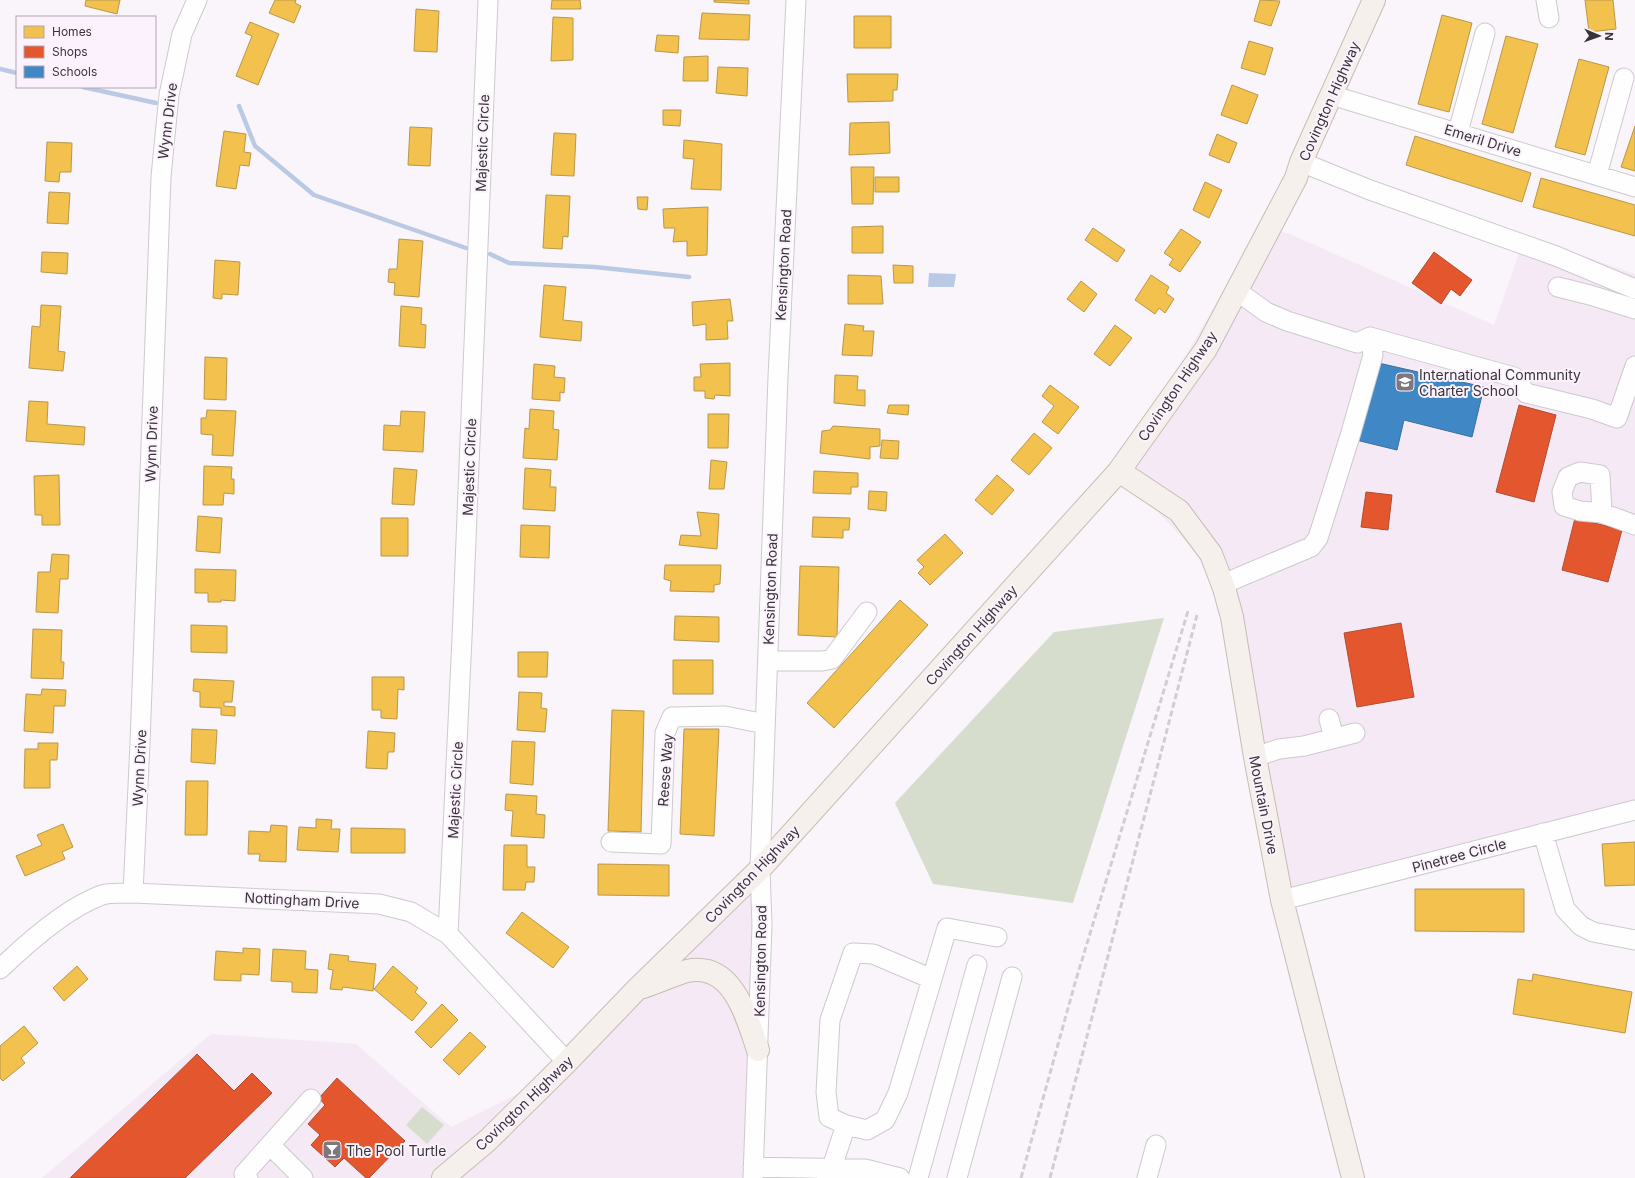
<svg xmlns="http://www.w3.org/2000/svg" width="1635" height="1178" font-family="Inter,sans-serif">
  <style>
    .built { fill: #f4e9f5 }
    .green { fill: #d6ddcd }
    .water { fill: #bac9e4 }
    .homes { fill: #f2c14e; stroke: #ba9748 }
    .shops { fill: #e4572e; stroke: #b04d31 }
    .schools { fill: #3f88c5; stroke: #3d6f9b }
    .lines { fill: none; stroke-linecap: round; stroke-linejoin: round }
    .stream { stroke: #bac9e4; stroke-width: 4.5 }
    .minor-casing { stroke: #cdcacd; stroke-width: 21 }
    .major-casing { stroke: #c7bcb6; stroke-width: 24 }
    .minor { stroke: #fefefe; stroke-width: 19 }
    .major { stroke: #f6f0ec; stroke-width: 22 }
    .rail { stroke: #d0cfd0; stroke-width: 3; stroke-dasharray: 6 3; stroke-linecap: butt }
    .labels { text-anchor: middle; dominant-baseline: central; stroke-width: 4; stroke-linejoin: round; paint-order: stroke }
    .street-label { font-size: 14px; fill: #383539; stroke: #fcf2fd }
    .poi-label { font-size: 14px; fill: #383539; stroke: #fcf2fd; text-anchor: start }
  </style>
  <rect width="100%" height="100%" fill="#faf5fa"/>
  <path class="built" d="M1261,226l29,8 204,91 31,-89 110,38v533l-340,96 -72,-322 -104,-110z
    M760,869l-6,309h-712l169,-144 145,10 95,83 120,-60z"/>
  <path class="green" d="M1164,618l-91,285 -140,-19 -38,-81 159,-171z
    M422,1107l22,18 -17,19 -21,-19z"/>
  <path class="water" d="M929,273l27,1 -2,13h-26z"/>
  <path class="homes" d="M86,0h34l-3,14 -32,-8z
    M275,0h21l-1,3 6,3 -7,17 -25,-10z
    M552,0h28l1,9h-30z
    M714,0h35v4l-35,-2z
    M1260,0l20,1 -9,25 -17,-5z
    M1585,0h28l3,29 -27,3z
    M416,9l23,2 -2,41 -23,-1z
    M702,13l48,2 -1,25 -50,-1z
    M1442,15l30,8 -23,89 -31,-8z
    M854,16h37v32h-37z
    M553,17l20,1v42l-22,1z
    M250,22l29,12 -21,51 -22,-9 16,-40 -7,-3z
    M657,35l22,1 -1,17 -23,-2z
    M1506,36l32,8 -25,89 -31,-9z
    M1249,41l24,7 -8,27 -24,-7z
    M708,56v25h-25l1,-24z
    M1579,59l30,8 -24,88 -30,-8z
    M718,67l30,1 -1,28 -31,-3z
    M847,74h51l-1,16h-4v11l-45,1z
    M1232,85l26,10 -11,29 -26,-9z
    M663,110h18l-1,16 -17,-1z
    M889,122l1,31 -41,2 1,-32z
    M1635,126v45l-14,-4z
    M410,127l22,1 -2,38 -22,-1z
    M224,131l22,3 -2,18 7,1 -2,13 -9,-1 -4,24 -20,-3z
    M554,133l22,1 -2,42 -23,-1z
    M1217,134l20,9 -8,20 -20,-8z
    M1415,136l116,37 -9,29 -116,-37z
    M684,140l38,4 -1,46 -30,-1 3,-30 -11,-1z
    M47,142l25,1 -1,29h-11l-1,10 -14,-1z
    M851,167h23l-1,37h-21z
    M875,177h24v15h-24z
    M1541,178l94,27v31l-102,-29z
    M1205,182l17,8 -13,28 -16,-8z
    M49,192l21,1 -2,31 -21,-1z
    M546,195l24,1 -2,41 -5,-1 -1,13 -19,-1z
    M637,197h11l-1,13 -9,-1z
    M708,207l-1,48 -20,1v-15l-14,1 2,-14h-11l-1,-19z
    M883,226v27h-31v-26z
    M1093,228l32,22 -8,12 -32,-22z
    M1181,229l20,13 -21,30 -11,-7 4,-6 -9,-6z
    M399,239l24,2 -4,56 -25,-2 1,-12 -7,-1 1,-13h8z
    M42,252l26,1 -1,21 -26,-2z
    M215,260l25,2 -2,33 -16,-1v5l-9,-1z
    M893,265l20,1v17h-19z
    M848,275l33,1 2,28h-35z
    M1151,275l18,12 -3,6 8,6 -9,14 -6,-5 -4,6 -20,-14z
    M1081,281l16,13 -13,18 -17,-13z
    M544,285l22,2 -3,33 19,2 -1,19 -41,-4z
    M730,299l3,22h-6l1,18 -22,1v-16l-13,2 -1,-24z
    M41,305l20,1 -3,45 7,1 -2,19 -34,-3 3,-42 8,1z
    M401,306l21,2 -1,16 5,1 -1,23 -26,-2z
    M845,324l19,2 -1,5h11l-2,25 -30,-1z
    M1115,325l17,13 -22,28 -16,-12z
    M205,357l22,1 -1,42 -22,-1z
    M730,363v33l-15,-1 -1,4 -9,-1v-7h-11v-14h7l-1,-13z
    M534,364l21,2 -1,11 11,1 -1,15 -4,-1v9l-28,-2z
    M835,375l23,1 -1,14h8v16l-31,-3z
    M1050,385l29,22 -21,27 -16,-12 12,-16 -12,-10z
    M29,401l19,1 -1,22 38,3 -1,18 -58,-4z
    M889,405h20l-1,10 -21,-2z
    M530,409l24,2 -1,18 6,1 -2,30 -34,-2 2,-30 4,1z
    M207,410l29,1 -3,45 -21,-1 1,-20 -12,-1v-16h5z
    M401,411l24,1 -2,40 -40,-2 1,-25 16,1z
    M708,414h21l-1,34h-20z
    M833,426l47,3v17l-10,1v12l-50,-6 2,-22 8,-1z
    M1034,433l18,15 -23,27 -18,-15z
    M882,440l17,1 -1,18 -18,-1z
    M711,460l16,2 -3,27h-15z
    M204,466l28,1 -1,12h3v15l-10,-1 -1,12h-20z
    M394,468l23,2 -3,35 -22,-1z
    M525,468l26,2 -1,17h6l-1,24 -32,-2z
    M814,471l44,2v14h-7v7l-38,-1z
    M59,475l1,50h-18v-10h-7l-1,-39z
    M997,475l17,15 -22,25 -17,-15z
    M869,491l18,1 -1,19 -18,-2z
    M697,512l22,2 -2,35 -38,-4 2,-10 20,1z
    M198,516l24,2 -2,35 -24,-2z
    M813,517l37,1 -1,12h-6v8l-31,-1z
    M381,518h27v38h-27z
    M521,525l29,1 -1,32 -29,-1z
    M945,534l18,19 -33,32 -12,-12 6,-6 -7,-7z
    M52,554l17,1 -1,24h-8l-2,34 -22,-1 2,-40h12z
    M665,565h56l-1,19 -6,1v7l-44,-1 1,-10 -7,-2z
    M800,566l39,1 -2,70 -39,-2z
    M195,569l41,1 -1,31 -14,-1v2h-13v-9h-13z
    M900,600l28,25 -94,103 -27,-25z
    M675,616l44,1v25l-45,-2z
    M191,625l36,1v27l-36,-1z
    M33,629l29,1 -1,32h3l-1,17 -32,-1z
    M518,652h30l-1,25h-29z
    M673,660h40v34h-40z
    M372,677h32v13l-6,-1 -1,30 -16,-1v-8h-9z
    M194,679l40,2 -2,21h-8v4l11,1v9l-14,-1v-7l-21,-1v-15l-7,-1z
    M42,689l24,1 -1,16h-11l-1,27 -29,-2 2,-37 15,1z
    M519,692l23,1 -1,15 6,1 -2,23 -28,-2z
    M612,710l32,1 -3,121 -33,-1z
    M192,729l25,1 -2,34 -24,-2z
    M684,729h35l-5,107 -34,-2z
    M368,731l27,2 -1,19h-6l-1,17 -21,-1z
    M512,741l23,1 -2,43 -23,-2z
    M38,743h20l-1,17h-7v28h-26l1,-39h13z
    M186,781h22l-1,54h-22z
    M506,794l31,2 -1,18 9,1 -1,23 -33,-2 2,-25 -8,-1z
    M316,819l16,1 -1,9h9l-2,23 -41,-2 2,-23 17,1z
    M63,824l10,23 -11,5 3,7 -40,17 -9,-20 26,-11 -5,-10z
    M271,825l16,1 -1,36 -27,-1 1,-7h-12l1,-23 21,1z
    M351,828l54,1v24h-54z
    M1635,842v43l-30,1 -3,-42z
    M504,845h23v22h8l-1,15h-8l-1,8h-22z
    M598,864l71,1v31l-71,-1z
    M1415,889h109v43l-109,-1z
    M522,912l47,35 -16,21 -47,-35z
    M243,948l17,1 -1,26 -18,-1v7l-27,-1 2,-29 27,2z
    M273,949l33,2 -1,18 13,1 -1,23 -25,-1v-10l-21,-1z
    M330,954l19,2 -1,5 28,3 -3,27 -30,-4 -1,3 -12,-1 3,-19 -5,-1z
    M77,966l11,13 -24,22 -11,-13z
    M393,966l25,22 -3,4 12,11 -15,18 -38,-32z
    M1533,974l99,18 -7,41 -112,-19 5,-35 14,2z
    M442,1004l16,16 -27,28 -16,-16z
    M24,1026l14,17 -17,15 4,5 -22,18 -3,-3v-32z
    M470,1032l16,15 -27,28 -16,-15z"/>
  <path class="shops" d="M1434,252l38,28 -12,16 -9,-7 -10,15 -29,-21z
    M1519,405l37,10 -22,87 -38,-10z
    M1366,492l26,3 -4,35 -27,-3z
    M1575,518l47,12 -14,52 -46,-12z
    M1401,623l13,74 -57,10 -13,-74z
    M197,1054l37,37 18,-18 20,20 -87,85h-115z
    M337,1078l68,63 -36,37h-3l-22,-20 -9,9 -24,-22 9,-10 -12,-11 17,-19 -6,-7z"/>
  <path class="schools" d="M1374,362l110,25 -12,50 -68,-17 -7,30 -41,-10z"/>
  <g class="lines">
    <path class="stream" d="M0,69l17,4
      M83,87l73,16
      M239,106l16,40 59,49 152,53
      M490,254l19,9 86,4 94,10"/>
    <g class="minor-casing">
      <path id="minor" d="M1546,0l3,18
        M1331,95l304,92
        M1458,132l27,-99
        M1301,162l69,28 186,66 79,33
        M1597,175l27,-97
        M1558,287l32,8 45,14
        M1237,291l29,21 21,9 70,22 13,-6 144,40 12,16 66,16 25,9 18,-52
        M1602,513l-2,-38 -20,-3 -12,5 -6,15 2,14 16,5 22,2 33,12
        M1223,584l88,-37 7,-9 32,-102 23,-81 -3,-18
        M768,661h54l10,-2 35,-47
        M1329,719l5,19
        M1255,757l24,-8 25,-3 51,-13
        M1543,833l22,76 16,17 12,6 42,8
        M611,842l50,2 4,-111 7,-16 53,-1 40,8
        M133,893l7,-150 21,-566 8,-82 13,-61 15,-34
        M1282,900l353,-90
        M448,934l14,-296 26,-638
        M0,969c27,-26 66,-61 102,-74 9,-3 21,-1 31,-2l246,11 32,8 37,22 119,128
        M932,979l15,-51 50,9
        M270,1145l33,33
        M753,1167l112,2 35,9
        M826,1177l6,-10 14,-42 -17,-8 -3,-25 4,-72 23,-67 20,1 59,25 -34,114 -13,27 -18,10 -21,-5
        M248,1178l-4,-4 67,-75
        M753,1178l9,-253 -2,-56 18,-492 18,-377
        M918,1178l59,-213
        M957,1178l55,-201
        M1147,1178l9,-33"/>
    </g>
    <g class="major-casing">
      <path id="major" d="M1119,471l60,40 32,43 13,34 8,29 23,140 27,143 71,278
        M643,987c15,-5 30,-12 44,-16 46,-10 60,47 71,79
        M443,1178l45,-38 79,-78 70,-73 123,-120 359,-398 87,-122 90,-171 5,-16 73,-162"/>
    </g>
    <use href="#minor" class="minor"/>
    <use href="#major" class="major"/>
    <path class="rail" d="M1021,1178l54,-195 113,-372
      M1050,1178l147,-563"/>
  </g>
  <defs>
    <g id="school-square" transform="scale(1)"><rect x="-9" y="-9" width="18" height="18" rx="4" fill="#7c787d" stroke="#fcf2fd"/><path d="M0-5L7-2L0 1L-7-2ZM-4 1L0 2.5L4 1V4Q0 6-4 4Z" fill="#fff"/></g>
    <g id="bar-square" transform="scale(1)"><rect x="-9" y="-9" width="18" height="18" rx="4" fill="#7c787d" stroke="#fcf2fd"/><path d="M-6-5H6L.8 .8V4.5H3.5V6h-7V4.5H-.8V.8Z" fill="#fff"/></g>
  </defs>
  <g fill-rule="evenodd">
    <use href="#school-square" x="1405" y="382"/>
    <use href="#bar-square" x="332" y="1150"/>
  </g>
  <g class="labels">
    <g class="street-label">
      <text transform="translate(1329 101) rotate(-66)">Covington Highway</text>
      <text transform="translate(167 121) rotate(-83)">Wynn Drive</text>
      <text transform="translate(1483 140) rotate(17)">Emeril Drive</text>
      <text transform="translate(482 143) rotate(-88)">Majestic Circle</text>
      <text transform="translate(783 265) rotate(-87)">Kensington Road</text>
      <text transform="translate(1177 386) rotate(-56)">Covington Highway</text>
      <text transform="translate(151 444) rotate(-88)">Wynn Drive</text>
      <text transform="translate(469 467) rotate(-88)">Majestic Circle</text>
      <text transform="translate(770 589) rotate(-88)">Kensington Road</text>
      <text transform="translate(971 635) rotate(-48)">Covington Highway</text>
      <text transform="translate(139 768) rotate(-87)">Wynn Drive</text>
      <text transform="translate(665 770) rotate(-86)">Reese Way</text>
      <text transform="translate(455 790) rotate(-87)">Majestic Circle</text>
      <text transform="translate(1264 805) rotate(79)">Mountain Drive</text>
      <text transform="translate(1459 855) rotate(-15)">Pinetree Circle</text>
      <text transform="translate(752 874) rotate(-46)">Covington Highway</text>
      <text transform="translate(302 900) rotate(3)">Nottingham Drive</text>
      <text transform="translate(760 961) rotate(-89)">Kensington Road</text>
      <text transform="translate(524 1103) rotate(-44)">Covington Highway</text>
    </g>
    <g class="poi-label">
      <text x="1419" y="374">International Community<tspan x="1419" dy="16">Charter School</tspan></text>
      <text x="346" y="1150">The Pool Turtle</text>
    </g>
  </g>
  <rect x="16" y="16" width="140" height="72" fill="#fcf2fd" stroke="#aea6af"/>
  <rect x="24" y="26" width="20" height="12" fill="#f2c14e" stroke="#aea6af"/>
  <text x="52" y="36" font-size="12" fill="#383539">Homes</text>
  <rect x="24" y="46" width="20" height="12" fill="#e4572e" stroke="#aea6af"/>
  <text x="52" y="56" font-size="12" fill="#383539">Shops</text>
  <rect x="24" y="66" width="20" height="12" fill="#3f88c5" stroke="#aea6af"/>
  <text x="52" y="76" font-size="12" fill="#383539">Schools</text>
  <g transform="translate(1599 36) rotate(92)" stroke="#fcf2fd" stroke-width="3" paint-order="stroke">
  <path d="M0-3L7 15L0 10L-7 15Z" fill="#383539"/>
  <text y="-6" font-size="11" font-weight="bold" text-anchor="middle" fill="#383539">N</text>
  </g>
</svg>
